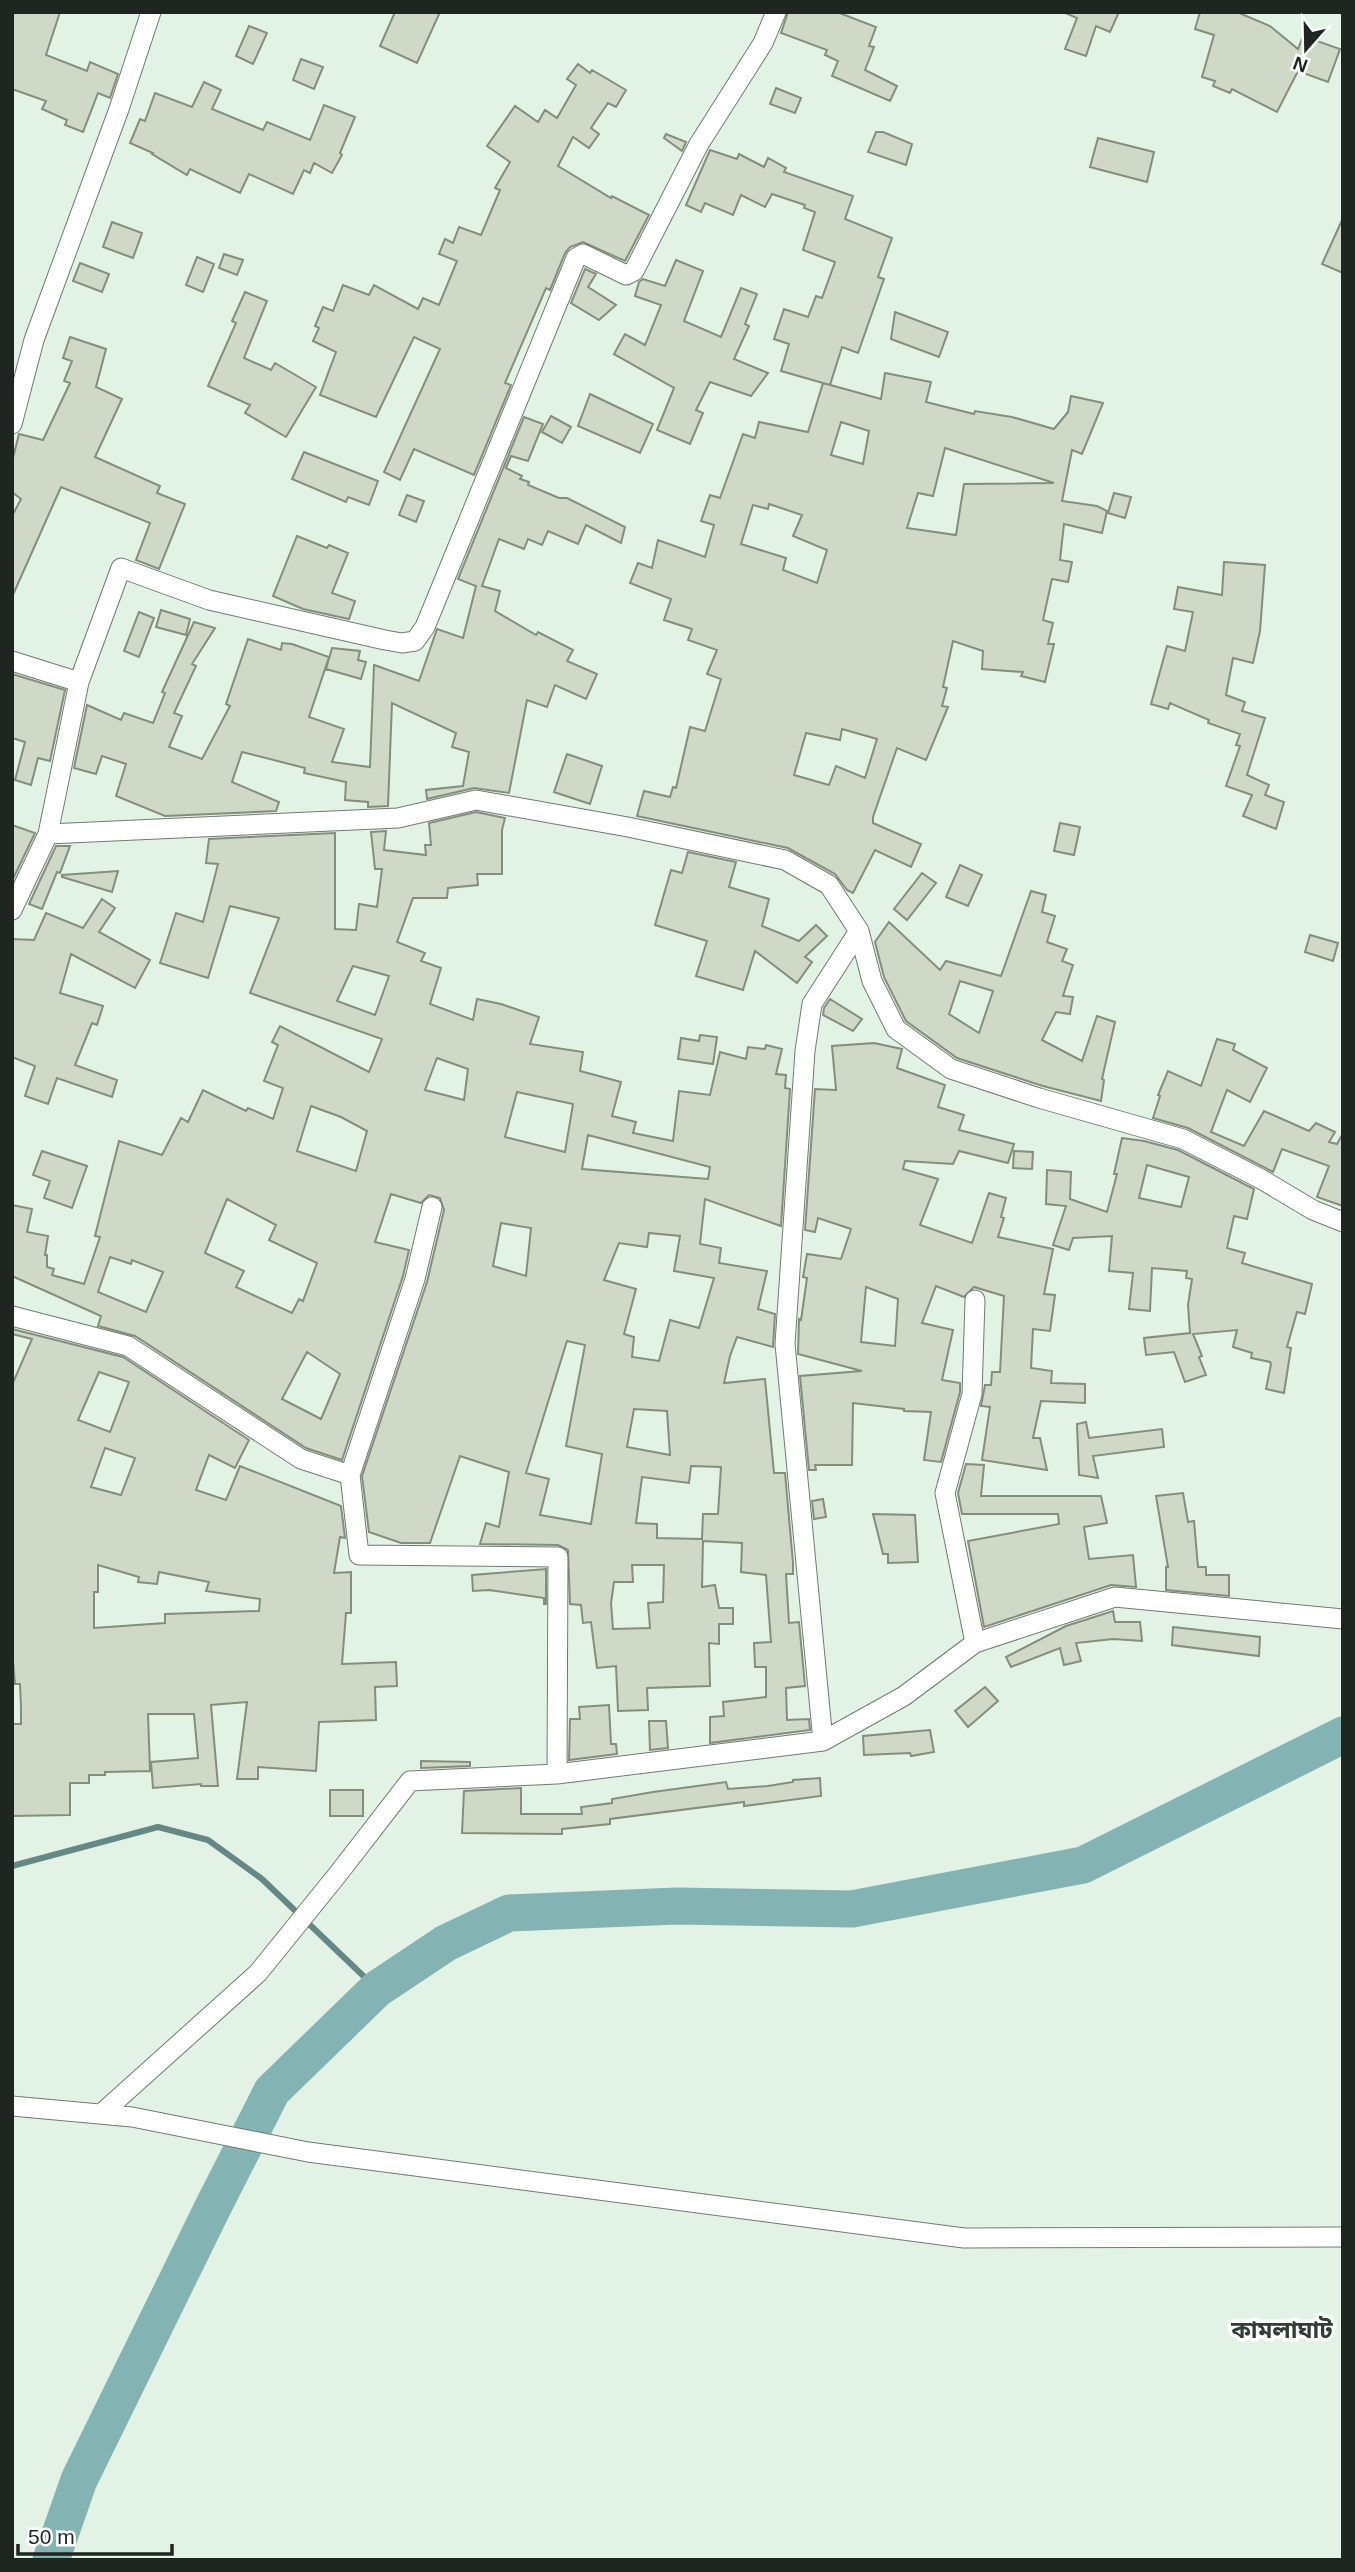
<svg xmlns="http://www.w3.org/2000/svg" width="1355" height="2572" font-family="Arial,'Noto Sans Bengali',sans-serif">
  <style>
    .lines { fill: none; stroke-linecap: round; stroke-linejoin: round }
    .stream { stroke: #658886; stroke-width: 6 }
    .river { stroke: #83b3b2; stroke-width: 37 }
    .building { fill: #d0d8c7; stroke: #858d7d; stroke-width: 2; fill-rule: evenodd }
    .street-casing { stroke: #6f7d71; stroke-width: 21 }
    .street { stroke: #fff; stroke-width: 19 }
    .labels { text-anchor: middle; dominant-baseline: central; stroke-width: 7; stroke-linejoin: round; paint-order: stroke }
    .quarter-label { font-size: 24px; font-weight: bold; fill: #323e34; stroke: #fff }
  </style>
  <rect width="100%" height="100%" fill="#e2f2e4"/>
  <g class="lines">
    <path class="stream" d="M12,1866l146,-39 50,13 54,39 115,110"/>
    <path class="river" d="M51,2560l28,-80 134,-273 59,-116 105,-102 69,-46 63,-30 168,-7 175,3 231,-44 260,-130"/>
  </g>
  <path class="building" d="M12,12h48l-14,43 41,16 3,-9 28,12 -8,24 -12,-5 -15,39 -18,-7 2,-5 -25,-11 4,-8 -34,-12z
    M395,12h45l-23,51 -37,-17z
    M788,12h49l39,15 -7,19 5,1 -9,23 32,16 -7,15 -58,-25 6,-15 -13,-6 2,-5 -46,-17z
    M1063,12h56l-9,20 -14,-6 -10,30 -21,-7 12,-31z
    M1200,12h37l33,14 28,23 5,-13 37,13 -12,33 -30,-11 -21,41 -45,-23 -2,4 -17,-7 2,-5 -13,-4 12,-42 -19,-6z
    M249,26l18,7 -14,31 -17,-8z
    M301,59l22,8 -9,22 -21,-9z
    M578,64l12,9 2,-3 34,20 -10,17 -8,-4 -17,25 8,6 -10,14 -16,-11 -15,29 53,32 1,-2 37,19 -24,46 -42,-19 -13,5 -5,6 -15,37 -4,-2 -41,95 6,2 -37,90 -60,-26 -14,31 -16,-8 56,-123 -26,-12 -38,80 -56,-22 16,-43 -23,-11 6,-13 -4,-2 8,-19 10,4 10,-26 26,10 5,-10 44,24 5,-11 16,7 18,-44 -18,-7 6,-15 8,4 6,-16 22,8 19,-45 -5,-2 15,-26 -23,-16 28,-40 23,16 7,-12 12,8 19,-33 -9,-6z
    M204,82l17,8 -9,19 51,21 4,-8 43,18 14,-35 31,12 -15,36 2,2 -10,18 -18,-10 -4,10 -6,-3 -11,24 -44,-20 -9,19 -50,-24 -3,6 -35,-21 1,-1 -23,-10 10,-24 5,2 10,-28 37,14z
    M776,88l25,10 -6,15 -25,-9z
    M876,132h7l29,12 -6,21 -38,-13z
    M666,134l20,8 -4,9 -18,-13z
    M1098,138l56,14 -7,30 -57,-15z
    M710,150l27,9 2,-5 25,13 4,-9 18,10 -2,4 69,24 -8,23 47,19 -14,39 6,2 -26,74 -16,-6 -12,38 -49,-14 8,-27 -15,-5 10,-30 24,8 8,-21 6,2 13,-36 -32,-12 12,-38 -11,-4 1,-3 -33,-11 -7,13 -24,-12 -8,20 -28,-12 -4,9 -15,-7z
    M1343,218v55l-21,-9z
    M112,222l30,11 -9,25 -30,-11z
    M224,254l19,6 -6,15 -18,-7z
    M197,257l17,7 -11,28 -17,-7z
    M676,260l27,11 -19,50 37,16 20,-49 16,6 -12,30 4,2 -15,33 34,14 -17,23 -41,-14 -14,28 7,3 -13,31 -33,-14 17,-42 -60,-34 11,-20 20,11 16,-40 -26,-9 4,-14 4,-3 22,7z
    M80,263l29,11 -7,18 -29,-11z
    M585,269l11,5 -8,13 28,18 -17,15 -28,-17z
    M245,292l22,9 -23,57 27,12 4,-7 41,24 -30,50 -41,-24 5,-8 -42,-19 28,-63 -4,-2z
    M895,312l53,20 -9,25 -48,-18z
    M70,337l36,12 -10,38 26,12 -27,58 65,29 -3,7 28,11 -26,65 -23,-9 14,-37 -89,-36 -49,110v-81l9,-17 -9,-7v-30l7,-28 24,6 27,-57 -6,-2 8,-20 -9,-3z
    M885,373l46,9 -5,20 48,12 1,-3 37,6 42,12 14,-17 3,-16 32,7 -21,51 -10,-4 -10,51 35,5 10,5 -5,22 -38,-9 -4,36 12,2 -4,20 -16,-3 -9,41 10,3 -5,21h6l-9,38 -24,-6 2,-4 -41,-3 1,-18 -30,-10 -10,46 4,1 -5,18 6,1 -22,53 -29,-12 -24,69v6l48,21 -10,23 -36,-17 -22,43 -6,-3 -12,-16 -47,-26 -151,-32 7,-25 26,6 3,-10 3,1 14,-61 15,4 16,-52 -14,-5 10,-24 -29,-10 4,-11 -28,-9 7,-21 -41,-16 8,-20 14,5 6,-28 47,17 9,-32 -13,-4 9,-26 10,3 23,-64 12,4 4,-16 49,10 15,-49 58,16zM841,422l28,9 -6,33 -32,-9zM945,448l109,35 -90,1 -8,51 -49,-7 11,-35 15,3zM769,504l33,11 -9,21 34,14 -10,33 -34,-13 3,-12 -45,-14 12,-39 15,4zM842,729l35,10 -12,39 -29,-12 -7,19 -35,-10 12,-42 34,7z
    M590,394l63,30 -13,29 -62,-27z
    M551,416l20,11 -9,16 -20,-11z
    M524,417l19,7 -15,37 -17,-5 -5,12 16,8 -2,3 9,3 -1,3 31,13h8l58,29 -4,16 -35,-18 -8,19 -30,-13 -6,14 -14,-6 -4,10 -25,-10 -17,47 18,5 -5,20 41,24 2,-3 35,18 -6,11 30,13 -11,25 -31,-14 -8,22 -20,-7 -18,93 -35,-5 -47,11 -1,-9 37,-4 6,-34 -17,-5 4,-14 -64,-30 -4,103 -20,1v-5l-23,-2 1,-18 -42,-9 1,-5 -63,-16 -10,30 47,20 -3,9 -111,5 -49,-20 10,-32 -24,-8 -6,18 -22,-6 13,-63 34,15 3,-7 29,10 12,-30 -3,-1 32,-70 21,6 -23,36 4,2 -22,47 8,3 -13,31 33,12 28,-53 -4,-2 22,-65 33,11 1,-7 10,1 37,13 -20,60 35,12 -12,33 38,5 4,-102 45,16 18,-52 26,9 13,-52 -18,-7z
    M304,452l74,29 -9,24 -21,-8 -2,5 -54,-23z
    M1114,493l17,4 -6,21 -17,-5z
    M407,495l17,6 -8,21 -17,-7z
    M297,536l30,12 2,-3 19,8 -16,40 23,8 -6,18 -46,-10 -30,-13z
    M1224,562l41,3 -5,66 -7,32 -20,-5 -7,37 19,7 -3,9 23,7 -18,57 22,10 -4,10 19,7 -8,27 -33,-13 9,-21 -26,-9 14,-40 -4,-1 4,-11 -32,-11 1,-3 -39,-17 -2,6 -17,-5 16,-58 18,5 8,-39 -19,-3 4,-22 44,8z
    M161,610l29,9 -4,16 -30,-8z
    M139,612l15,6 -15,39 -15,-6z
    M332,648l28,3 -2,9 8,2 -5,17 -35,-10z
    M12,674l53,16 -15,71 -12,-3 -7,27 -16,-5 10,-38 -13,-4z
    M567,754l35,12 -12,38 -36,-12z
    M476,812l29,6 -3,12v44h-25l1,11 -30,3 -1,10h-34l-16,44 28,11 -4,8 20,7 -11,36 43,16 4,-21 24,5 38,13 -9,27 53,8 -3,19 41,11 -9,34 24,6 -3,11 40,8 6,-50 31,4 10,-43 26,7 2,-12 17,2 1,-4 16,4 -6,25 10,1 -1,13 5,1 -9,137 -76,-27 -5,45 21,4 -2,15 48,8 -9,38 17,5 -2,33 -36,-10 -7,19 -6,27 41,-4 9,94h11l8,90v11h-7l3,49 10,-1 6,64 -19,2 1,32 22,-1 1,11 -100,13v-26l14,-1 -1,-14 43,-5v-30h-11l-1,-24 17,-1 -5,-67 -25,-3 1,-29 -39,-2 -1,46 13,-2 4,23h14v16h-14v20l-10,-1 1,43 -63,2 1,22 -30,1 -2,-45 -19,2 -6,-46 -8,1 -2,-18 -11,-1 -2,-54 -10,-5 -78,-1 6,-21 13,4 10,-55 -49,-16 -30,87h-29l-32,-11 -7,-56 65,-194 17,-72 -4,-12 -11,-3 -8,8 -30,-9 -16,48 34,8 -6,26 -61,184 -36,-12 -171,-112 -37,-10 3,-10 -89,-40v-71l20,4 -5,23 21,4 -3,19h2v12l7,2 -2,6 32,9 16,-47 -5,-1 24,-95 43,14 19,-37 7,4 15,-32 43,21 2,-3 25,11 10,-31 -19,-7 14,-36 -6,-3 8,-16 89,46 13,-33 -132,-46 29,-75 -49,-12 -22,72 -48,-15 16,-50 27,9 15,-58 -12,-1 3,-24 126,-6v96l21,1 3,-26 18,3 5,-38h-7l-4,-37 15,-1 -2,19 42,5 -1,-10h6l-2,-22zM353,966l36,10 -14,39 -38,-14zM437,1058l31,11 -4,31 -39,-10zM517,1092l56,12 -8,48 -60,-15zM311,1106l30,11 26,14 -11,40 -59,-20zM588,1135l122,32 -2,12 -126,-10zM227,1199l49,26 -7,15 48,23 -14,38 -4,-2 -7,14 -56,-26 8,-16 -39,-18zM501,1223l30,5 -5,48 -33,-10zM649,1233l31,3 -6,35 40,7 -15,50 -29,-8 -11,41 -27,-4 2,-20 -10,-3 12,-45 -32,-9 15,-37 28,4zM110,1257l21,7 1,-4 31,12 -17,40 -48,-20zM567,1341l18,4 -19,101 36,8 -11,70 -51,-9 9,-36 -23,-6zM307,1352l33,22 -19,45 -39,-20zM634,1409l33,2 3,44 -43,-8zM691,1466l30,1 -3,47h-15l-1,25 -45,-1v-14l-21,-1 6,-46 47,6zM632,1565h32l-1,37 -15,1 2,25 -37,1 -2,-26 3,-21h19z
    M1060,823l20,4 -6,28 -20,-4z
    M12,825l23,8 -23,48z
    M56,846h14l-10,27 -3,-1 -15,37 -13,-5z
    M688,852l48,10 -7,25 40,12 -7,27 37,15 17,-16 11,11 -22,21 7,5 -15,21 -42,-32 -12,39 -47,-14 11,-35 -52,-16 16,-55 11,3z
    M960,865l22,10 -14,31 -22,-9z
    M118,871l-6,21 -50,-15v-2z
    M922,873l14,10 -29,37 -13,-11z
    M1031,891l15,4 -4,17 13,4 -8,26 20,7 -5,12 11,4 -10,31 10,1 -3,17 -14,-2 -14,28 40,21 15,-45 18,6 -13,57 2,1 -3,21 -58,-15 -86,-28 -51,-37 -22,-44 -9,-35 14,-20 51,48 6,-9 55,15zM960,981l33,10 -14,42 -30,-19z
    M102,899l13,9 -16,24 51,28 -15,28 -64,-34 -11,39 43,13 -6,19 -5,-2 -17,42 42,15 -5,17 -55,-19 -9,26 -23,-8 10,-30 -23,-9v-118l22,1 12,-27 37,15z
    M1310,935l28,8 -5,18 -28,-9z
    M830,999l32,20 -9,12 -30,-16 1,-7z
    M700,1035l17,2 -4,27 -35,-5 3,-21 18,3z
    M1217,1039l18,5 -2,6 34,18 -17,34 -23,-12 -16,42 33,14 20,-35 45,20 7,-8 19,9 -6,10 8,2 6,-11v73l-26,-9 12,-31 -47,-17 -9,23 -85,-44 -35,-10 7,-22 -2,-1 10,-24 33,15z
    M874,1043l28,6 -5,19 48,17 -7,22 26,8 -5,15 55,14 -6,19 -49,-12 -6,13 -48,-3 -2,8 35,10 -18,46 52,18 17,-50 17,5 -5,19 3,1 -6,19 55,12 -9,45 11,1 -5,36 -17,-2 -2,39 21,3 -1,12 34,1v19l-44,-2 -8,37h7l7,32 -65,-10 8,-53 -9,-1 4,-21h6l1,-13h8l4,-76 -30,-9 -10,10 -28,-11 -14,37 31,7 -11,50 18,3v9l-19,70 -17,-2 7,-48 -27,-1v-2l-51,-6 -1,62h-37l1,5h-7l-9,-94 62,-5 -64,-17 1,-35 2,1 6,-42 -4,-1 4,-23 34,5 10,-30 -33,-11 -3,14 -10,-2 10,-141 21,1 -4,-44zM866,1287l32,12 -3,47 -34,-4z
    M1122,1138l22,3 34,9 76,39 -7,30 -13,-3 -7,32 18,5 -3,10 70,21 -7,30 -8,-2 -10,35 4,1 -7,45 -18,-4 5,-25 -1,-2 -19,-4 1,-5 -19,-6 4,-17 -44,4 9,22 -3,1 7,18 -21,7 -11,-30 -28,3 -2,-17 46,-5 -2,-28 4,-26 -6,-1 1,-7 -35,-3 -2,43 -21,-2 4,-36 -24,-2 3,-35 -39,2 -4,12 -16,-5 13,-39 -20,-2 1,-34 24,2 -1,27 37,13 10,-38h-3zM1147,1165l42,12 -8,30 -42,-9z
    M42,1151l45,15 -15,42 -28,-10 6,-17 -17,-6z
    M1014,1151l19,1 -1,17 -19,-1z
    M12,1329l111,28 126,83 -14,28 -26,-13 -13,35 30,10 14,-34 101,40 4,32 -5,-1 -6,36 17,-1v41h-5l-4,51 54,-2 1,24 -22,1 1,33 -57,2 -3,49 -58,-4v12h-21l10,-77 -36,3 7,81h-17v-2l-48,4 -2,-26 47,-4 -4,-44h-46l2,57 -45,1v3h-16v8h-19v32l-58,1v-92h9v-17l-1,-23h-5l-3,-35v-264l20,-46 -20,-5zM99,1372l30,10 -19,50 -32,-12zM105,1448l30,10 -14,37 -30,-8zM98,1565l41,12 -1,5 19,2 2,-12 50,10 -3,9 54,8 -1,12 -94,3v9l-71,5v-36h4z
    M1086,1422l3,16 73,-9 2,18 -71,9 5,22 -19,-3 -2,-51z
    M966,1464l18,1 -3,31h120l6,27 -23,4 5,32 44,-4 3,32 -25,-2 -127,42 -16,-86 91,-17 -1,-10h-96l-4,-21z
    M1183,1493l5,29 6,-1 4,46h8v8h23v21l-63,-6v-23h2l-12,-71z
    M823,1499l3,18 -12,2 -2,-18z
    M873,1514l42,1 3,47 -30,1v-9h-5z
    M546,1569v35h-2v-6l-55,-8 -16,1 -1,-16z
    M1113,1611l2,11h25l2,19 -29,-2 -37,4 5,18 -17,4 -4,-17 -49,19 -5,-10 60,-31z
    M1173,1627l87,10 -1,19 -87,-11z
    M985,1687l13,14 -30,26 -13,-16z
    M609,1705l2,39h5l1,10 -48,6 1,-41h10l-1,-12z
    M649,1721h17l2,27 -18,2z
    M930,1730l4,22 -23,4 -1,-3 -46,2 -1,-19z
    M421,1761l49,1v4l-49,2z
    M820,1778l1,18 -77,10v-4l-134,17v5l-48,5v5l-100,-1 2,-42 57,-3v26h61l-1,-7 31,-4v-4l41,-7 73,-10 2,7 40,-3 25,-4v-2z
    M330,1790h33v26h-33z"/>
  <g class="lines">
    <g class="street-casing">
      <path id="street" d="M12,424l22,-84 85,-231 32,-97
        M12,661l67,21
        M48,834l31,-152 42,-114 88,32 176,40 17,3 13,-2 10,-14 151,-369 7,-4 43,21 8,-4 65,-127 64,-101 13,-31
        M12,910l36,-76 350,-16 78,-18 152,27 157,33 44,25 30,46 13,50 24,48 55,40 88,29 144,41 78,40 52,31 30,12
        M975,1300l-3,94 -27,99 30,150
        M12,1316l116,30 173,113 49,16 65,-196 17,-72
        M350,1475l9,80 199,2 -1,217
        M823,1741l-38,-397 20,-293 7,-47 47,-73
        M12,2106l120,11 176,35 656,86 379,-1
        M101,2114l157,-141 80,-99 72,-93 147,-7 266,-33 81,-45 71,-53 140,-46 228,22"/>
    </g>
    <use href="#street" class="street"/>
  </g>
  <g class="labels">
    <g class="quarter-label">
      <text x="1282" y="2329">কামলাঘাট</text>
    </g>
  </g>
  <rect width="1355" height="2572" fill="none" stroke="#1f2520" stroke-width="28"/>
  <g transform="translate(1306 49) rotate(200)" stroke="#ffffff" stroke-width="5" paint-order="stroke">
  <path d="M0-5L12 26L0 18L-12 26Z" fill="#1f2520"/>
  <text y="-10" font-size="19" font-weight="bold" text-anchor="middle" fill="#1f2520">N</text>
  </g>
  <path d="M18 2544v10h154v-10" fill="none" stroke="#1f2520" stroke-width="3.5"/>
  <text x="28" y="2544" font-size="21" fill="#1f2520" stroke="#ffffff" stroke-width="5" paint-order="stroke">50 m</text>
</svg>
